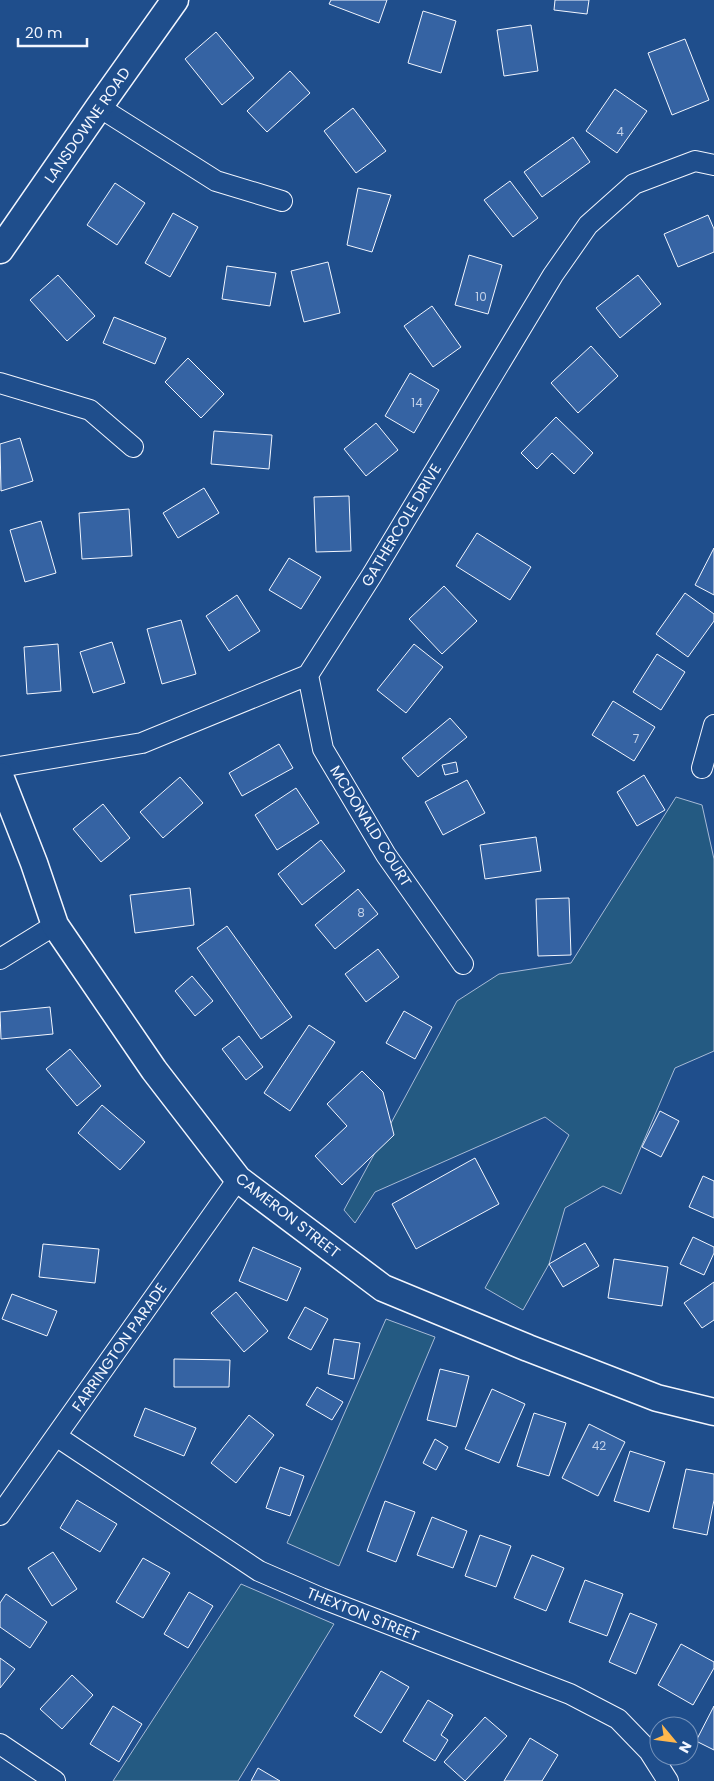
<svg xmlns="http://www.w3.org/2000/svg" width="714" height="1781" font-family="Poppins,sans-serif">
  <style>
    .green { fill: #245a82; stroke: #a8bbd7 }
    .building { fill: #3563a3; stroke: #f2f6ff }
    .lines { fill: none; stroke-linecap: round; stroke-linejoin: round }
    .minor-casing { stroke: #f2f6ff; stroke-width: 22 }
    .tertiary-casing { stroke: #f2f6ff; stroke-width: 29 }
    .minor { stroke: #1f4e8c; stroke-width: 20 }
    .tertiary { stroke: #1f4e8c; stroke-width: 26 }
    .labels { text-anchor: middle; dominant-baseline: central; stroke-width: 4; stroke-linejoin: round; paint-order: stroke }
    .number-label { font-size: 12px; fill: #c3d1e8 }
    .street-label { font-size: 15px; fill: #f2f6ff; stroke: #1f4e8c }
  </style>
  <rect width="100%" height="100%" fill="#1f4e8c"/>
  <path class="green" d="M676,797l26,8 12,54v192l-39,17 -54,126 -18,-8 -38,22 -16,56 -26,46 -38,-22 84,-153 -24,-18 -170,75 -20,31 -11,-13 113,-209 42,-27 72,-11z
    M386,1319l49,18 -96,229 -52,-23z
    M241,1584l93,40 -96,157h-125z"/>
  <path class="building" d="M331,0h56l-8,23 -50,-19z
    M555,0h34l-2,14 -33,-4z
    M423,11l33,10 -15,52 -33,-10z
    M531,25l7,46 -34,5 -7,-46z
    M216,32l38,46 -32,27 -37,-46z
    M685,39l24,61 -37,15 -24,-62z
    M290,71l20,22 -43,39 -20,-21z
    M615,89l32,22 -30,42 -31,-22z
    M353,108l33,43 -30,22 -32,-42z
    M573,137l17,25 -48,35 -18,-25z
    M510,181l28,37 -25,19 -29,-37z
    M115,183l30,20 -28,42 -30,-20z
    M358,188l33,7 -19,57 -25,-7z
    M173,213l25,14 -28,50 -25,-14z
    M708,215l6,14v23l-36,15 -14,-33z
    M469,255l33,10 -14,49 -33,-9z
    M328,262l12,51 -36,9 -13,-51z
    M227,266l49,7 -6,33 -48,-7z
    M58,275l37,41 -28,25 -37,-41z
    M638,275l23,29 -41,34 -24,-30z
    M432,306l29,41 -28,20 -29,-41z
    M114,317l52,21 -11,26 -52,-21z
    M591,346l27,30 -40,37 -27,-30z
    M188,358l36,36 -23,24 -36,-36z
    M410,373l29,17 -25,43 -29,-17z
    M556,417l37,36 -19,21 -22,-21 -15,16 -16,-16z
    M376,423l22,27 -32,26 -22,-27z
    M214,431l58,4 -3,34 -58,-5z
    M20,438l13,43 -32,10 -1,-47z
    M204,488l15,25 -41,25 -15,-25z
    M349,496l2,55 -35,1 -2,-55z
    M129,509l3,47 -50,3 -3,-46z
    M41,521l15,52 -31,9 -15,-52z
    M477,533l54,34 -21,33 -54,-34z
    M714,548v47l-19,-10z
    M289,558l32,19 -20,32 -32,-19z
    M444,586l33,35 -35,33 -33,-35z
    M685,593l29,21v7l-26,36 -32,-23z
    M237,595l23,36 -31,20 -23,-35z
    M181,620l15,54 -34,10 -15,-55z
    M112,642l13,41 -32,10 -13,-41z
    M58,644l3,47 -34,3 -3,-47z
    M414,644l29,23 -37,46 -29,-23z
    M657,654l28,18 -24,38 -28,-18z
    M613,701l42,26 -21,34 -42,-26z
    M450,718l17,19 -49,40 -16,-19z
    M279,744l14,24 -51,28 -13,-23z
    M456,762l2,10 -13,3 -3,-10z
    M644,775l21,35 -28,16 -20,-34z
    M180,777l23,26 -40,35 -23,-26z
    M467,780l18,33 -42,22 -18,-33z
    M296,788l23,35 -42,27 -22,-35z
    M103,804l27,34 -29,24 -28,-33z
    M536,837l5,34 -56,8 -5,-34z
    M321,840l24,31 -43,34 -24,-31z
    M190,888l4,37 -59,8 -5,-38z
    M358,889l20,25 -43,35 -20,-24z
    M569,898l2,57 -33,1 -2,-57z
    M227,926l65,91 -31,22 -64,-91z
    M378,949l21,28 -33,25 -21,-28z
    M192,976l21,25 -18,15 -20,-25z
    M50,1007l3,27 -52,5 -1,-27z
    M404,1011l28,16 -17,32 -29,-16z
    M309,1025l26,17 -45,69 -26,-18z
    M239,1036l24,31 -17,13 -24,-31z
    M70,1049l31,37 -24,20 -31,-37z
    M362,1071l21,21 11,43 -52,50 -27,-29 32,-30 -20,-22z
    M102,1105l43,37 -25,28 -42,-37z
    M660,1111l19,10 -18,36 -19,-10z
    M475,1158l24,46 -83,45 -24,-45z
    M703,1176l11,5v37l-25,-11z
    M693,1237l21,10v6l-10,22 -24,-11z
    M585,1243l14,23 -36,21 -14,-23z
    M43,1244l56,5 -4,34 -56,-6z
    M253,1247l48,21 -14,33 -48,-20z
    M614,1259l54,8 -6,39 -54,-8z
    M714,1282v38l-12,8 -18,-25z
    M236,1292l32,39 -24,21 -33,-39z
    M12,1294l45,17 -10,25 -45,-17z
    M305,1307l23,12 -17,31 -23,-12z
    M334,1339l26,4 -6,36 -26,-5z
    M174,1359l56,1 -1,27h-55z
    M440,1369l29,7 -13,51 -29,-7z
    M317,1387l26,15 -11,18 -26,-15z
    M492,1389l33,15 -26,59 -34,-14z
    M145,1408l51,20 -12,28 -50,-20z
    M534,1413l32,10 -17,53 -32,-10z
    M249,1415l25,20 -38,48 -25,-20z
    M589,1424l36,18 -27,54 -36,-18z
    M435,1439l13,8 -12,23 -13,-7z
    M630,1451l35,11 -16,50 -35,-11z
    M280,1467l24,9 -14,40 -24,-8z
    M686,1469l28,5v26l-7,35 -34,-7z
    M77,1500l40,24 -17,28 -40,-24z
    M385,1501l30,11 -19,50 -29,-11z
    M432,1517l35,14 -14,37 -36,-13z
    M480,1535l31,11 -15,41 -31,-11z
    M53,1552l24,37 -25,17 -24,-38z
    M532,1555l32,13 -18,43 -32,-13z
    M143,1558l27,15 -27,45 -27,-16z
    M585,1580l38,14 -16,42 -38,-14z
    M189,1592l24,14 -25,42 -24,-14z
    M6,1594l41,28 -17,26 -30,-21v-24z
    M630,1613l27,11 -21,50 -27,-12z
    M681,1644l33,18v6l-21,37 -35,-20z
    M0,1658l15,11 -15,19z
    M381,1671l28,16 -28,46 -27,-17z
    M72,1675l21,20 -31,34 -22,-20z
    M428,1700l25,15 -12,20 7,5 -13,21 -32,-20z
    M113,1706l29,18 -23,38 -29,-18z
    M714,1706v44l-18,-9z
    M485,1717l22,19 -42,45 -21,-19z
    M530,1738l28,17 -16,26h-38z
    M258,1768l22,13h-29z"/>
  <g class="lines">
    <g class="minor-casing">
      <path id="minor" d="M99,107l117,74 66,20
        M0,383l90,27 43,37
        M308,675l15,74 63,106 77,109
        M0,767l142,-24 166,-68 64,-100 181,-300 35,-50 46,-41 61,-23 19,4
        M702,768l12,-43
        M0,959l55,-34
        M56,1436l203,135 62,27 249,96 48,25 31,32 19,30
        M0,1515l238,-336
        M0,1744l55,37"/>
    </g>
    <g class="tertiary-casing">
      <path id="tertiary" d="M0,250l99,-143 76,-107
        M0,776l34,87 21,62 99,145 84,109 145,109 145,60 129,50 57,14"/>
    </g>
    <use href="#minor" class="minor"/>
    <use href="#tertiary" class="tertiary"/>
  </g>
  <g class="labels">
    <g class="number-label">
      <text x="620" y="131">4</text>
      <text x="481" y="296">10</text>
      <text x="417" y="402">14</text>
      <text x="636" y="738">7</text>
      <text x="361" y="912">8</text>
      <text x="599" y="1445">42</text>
    </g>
    <g class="street-label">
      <text transform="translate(87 125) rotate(-55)">LANSDOWNE ROAD</text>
      <text transform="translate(401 525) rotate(-59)">GATHERCOLE DRIVE</text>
      <text transform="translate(371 826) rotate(58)">MCDONALD COURT</text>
      <text transform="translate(288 1215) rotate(38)">CAMERON STREET</text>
      <text transform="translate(119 1347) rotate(-55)">FARRINGTON PARADE</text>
      <text transform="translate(363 1614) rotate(22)">THEXTON STREET</text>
    </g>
  </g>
  <g transform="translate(674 1741) rotate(119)"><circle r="24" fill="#1f4e8c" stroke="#7391ba"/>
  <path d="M0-4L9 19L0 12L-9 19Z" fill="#ffb74d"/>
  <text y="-8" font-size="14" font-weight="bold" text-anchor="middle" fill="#f2f6ff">N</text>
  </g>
  <path d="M18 38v8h69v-8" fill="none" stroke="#f2f6ff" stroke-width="2.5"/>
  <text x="25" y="38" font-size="15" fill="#f2f6ff" stroke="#1f4e8c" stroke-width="4" paint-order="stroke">20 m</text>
</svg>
